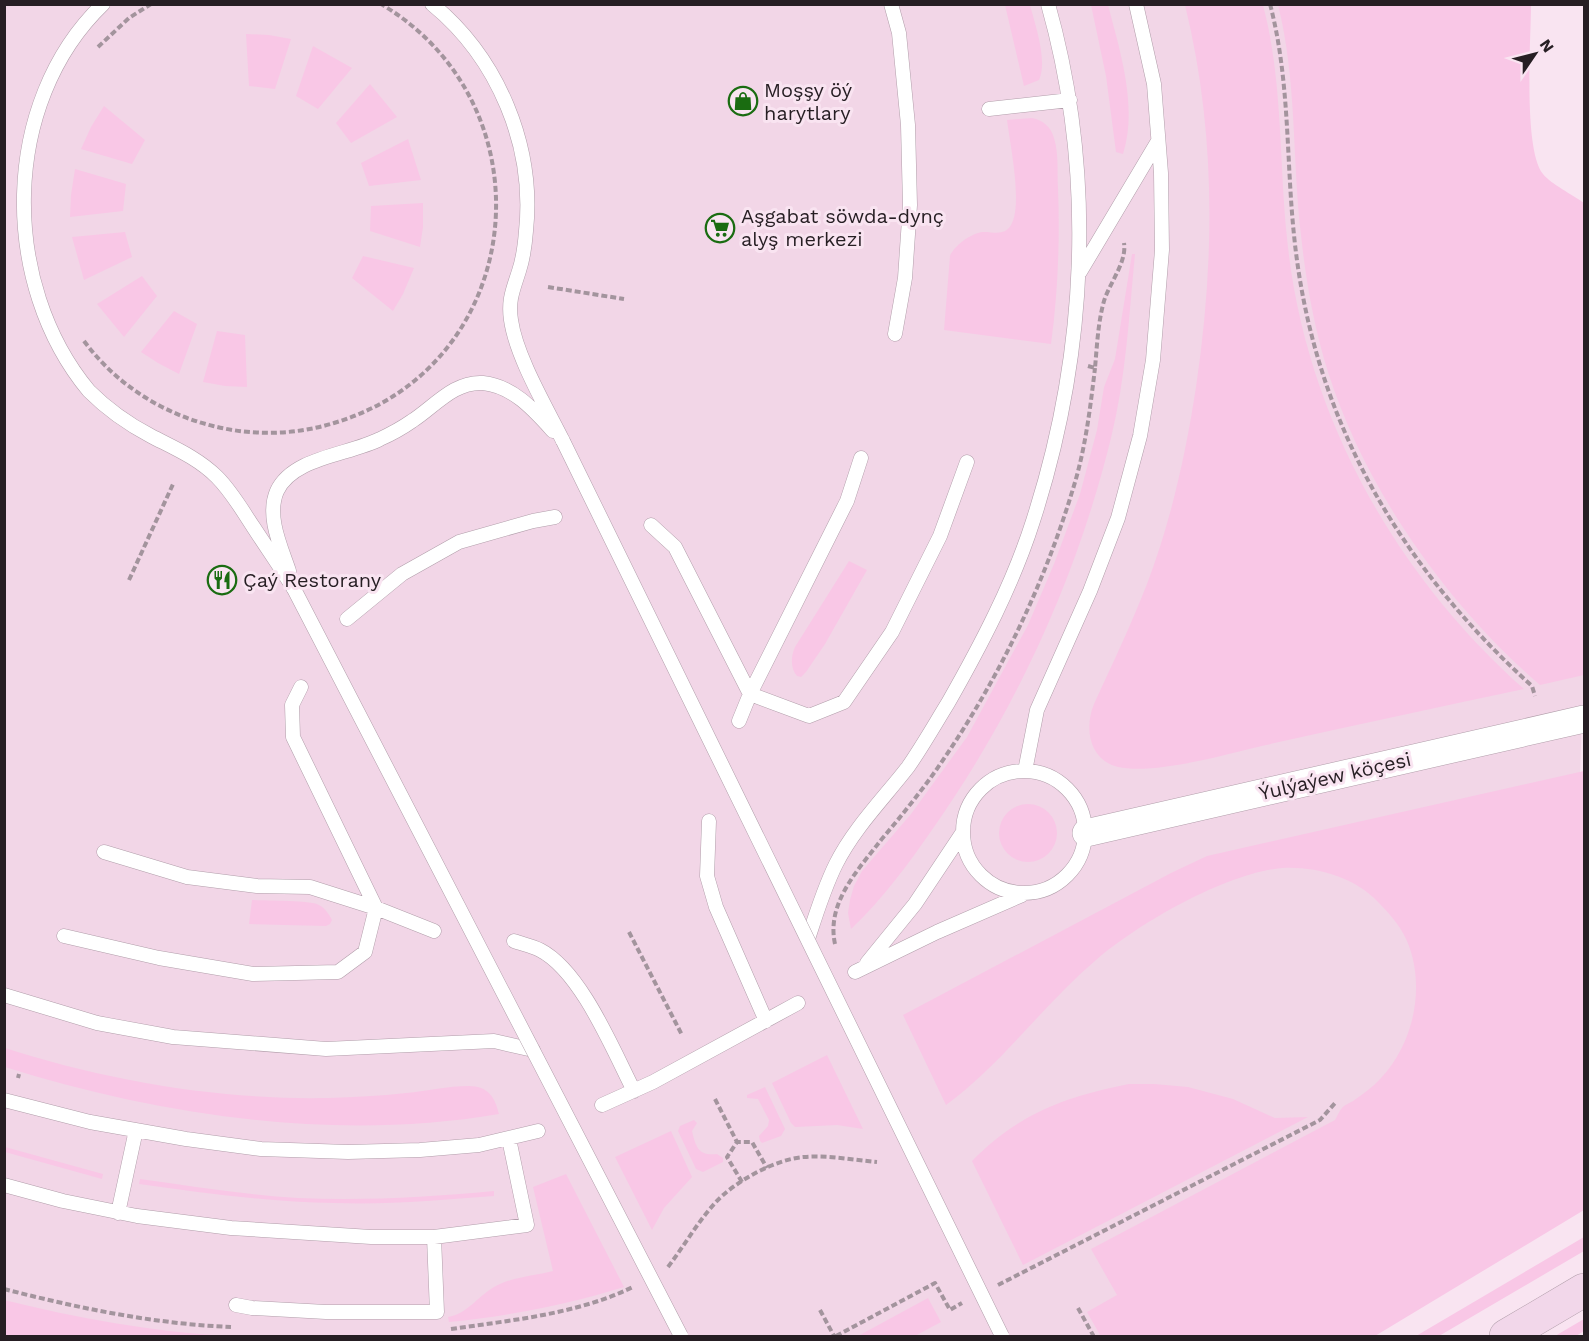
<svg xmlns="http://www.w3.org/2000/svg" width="1589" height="1341" font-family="'Work Sans',sans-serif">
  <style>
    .built { fill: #f2d6e7 }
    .grass { fill: #f9c7e6 }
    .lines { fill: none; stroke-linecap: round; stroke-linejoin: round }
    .lane-casing { stroke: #b19eaa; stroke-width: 15 }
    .street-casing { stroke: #b19eaa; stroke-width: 28 }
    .secondary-casing { stroke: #b19eaa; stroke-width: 34 }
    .path { stroke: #a3949d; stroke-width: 4; stroke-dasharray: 6 3; stroke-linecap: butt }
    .lane { stroke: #fff; stroke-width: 14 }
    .street { stroke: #fff; stroke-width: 27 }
    .secondary { stroke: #f2d7ea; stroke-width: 33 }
    .lane-bridge-casing { stroke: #b19eaa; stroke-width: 15; stroke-linecap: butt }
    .path-bridge { stroke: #a3949d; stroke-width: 4; stroke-dasharray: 6 3; stroke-linecap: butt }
    .lane-bridge { stroke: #fff; stroke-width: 14 }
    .labels { text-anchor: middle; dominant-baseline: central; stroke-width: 6; stroke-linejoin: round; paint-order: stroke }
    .poi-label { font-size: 20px; fill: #261e23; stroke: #f9e4f1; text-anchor: start }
    .street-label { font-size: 20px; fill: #261e23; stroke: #f9e4f1 }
  </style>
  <rect width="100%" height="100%" fill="#f9e4f1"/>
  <path class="built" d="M5,5h1298l281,661 -16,427 -454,243h-1109z"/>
  <path class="grass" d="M1005,5h25c5,19 18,56 9,75l-15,6z
    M1091,5h17c12,46 30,102 15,149l-7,-2 -10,-76z
    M1185,5h78c20,76 16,156 24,233 17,174 107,336 237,451 -86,18 -172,37 -258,56 -39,9 -110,30 -148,22 -29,-7 -34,-39 -24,-63 18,-39 37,-79 53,-120 24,-63 39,-131 49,-197 19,-128 20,-256 -11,-382z
    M1278,5h253c0,34 -8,145 12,169 8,10 30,21 41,29v472l-44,10c-93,-80 -175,-196 -212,-313 -14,-45 -22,-90 -27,-137 -9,-77 -4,-155 -23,-230z
    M246,34l23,1 22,4 -16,50 -26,-3z
    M313,46l39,22 -34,41 -22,-13z
    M370,84l27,33 -46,26 -15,-20z
    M104,106l41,34 -13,24 -51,-15 10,-22z
    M1032,118c11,2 19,9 22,20 5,16 3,34 4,50 2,53 0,104 -7,156l-107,-14 6,-74c4,-10 20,-22 32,-24 10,-1 22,5 29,-7 12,-20 -1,-81 -4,-105z
    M408,139l13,41 -52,6 -8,-23z
    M75,169l51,15 -3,27 -53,6 1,-22z
    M423,203v24l-3,20 -50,-16 1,-25z
    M125,232l7,25 -48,23 -12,-43z
    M1132,254h3c-6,61 -9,124 -24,184 -34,139 -95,272 -177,389 -25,36 -51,72 -83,102l-3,-16 2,-13 4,-14 8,-15 49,-57 56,-77 61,-112 26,-61 26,-70 17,-64 7,-43 11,-28z
    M363,256l51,12 -11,26 -10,17 -41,-33z
    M142,276l15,20 -33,41 -27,-33z
    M174,311l23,13 -18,50 -21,-11 -17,-11z
    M217,331l28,4 2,52 -22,-1 -22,-4z
    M849,561l18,9 -42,74 -19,28 -5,5 -4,-1c-7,-8 -6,-20 -2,-29z
    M1584,771v439l-209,126h-277l2,-1 -13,-23 30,-17 -26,-46 244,-129c2,-3 4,-9 7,-12 2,-3 8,-5 11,-7 10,-7 20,-14 28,-23 32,-34 44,-88 28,-132 -6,-17 -18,-31 -31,-44 -23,-25 -63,-36 -96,-34 -56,5 -143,55 -186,92 -53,45 -93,103 -150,145l-43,-90 268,-142 36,-17z
    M999 833a29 29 0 1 1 58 0a29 29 0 1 1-58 0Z
    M252,900c14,1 57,0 67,5 6,3 10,9 13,15l-2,4 -4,2 -77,-2z
    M5,1048c103,33 214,52 323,50 26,-1 52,-2 78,-5 21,-2 42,-7 63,-7 19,0 26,11 30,28 -164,28 -337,2 -494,-47z
    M827,1055l36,74 -26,-4 -42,2 -4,-4 -19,-40z
    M1129,1084h25l34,3 45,12 42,19 33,-1 -285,148 -51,-104c48,-48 92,-64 157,-77z
    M765,1087l20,42 -4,7 -19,7 -2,-2 -1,-5 9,-10 1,-6 -11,-21 -11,-1v-3z
    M694,1120l3,3 -5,8c4,17 7,25 25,23l6,4v4l-20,10 -7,-3 -18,-38 2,-5z
    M671,1131l21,46 -28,31 -12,22 -37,-73z
    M5,1147l98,27 -1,5 -97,-27z
    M566,1174l58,113c-58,18 -116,29 -175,35l-1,-5c19,-3 29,-20 46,-30 17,-10 40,-11 59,-16l-20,-84z
    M140,1179c52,7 105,16 158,19 66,3 131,-1 196,-7v5c-53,4 -106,9 -160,7 -65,-1 -130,-10 -195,-19z
    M1584,1237v14l-145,85h-23z
    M928,1298l13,24 -26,14h-57z
    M4,1300c73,18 149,32 223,36h-222z
    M1584,1319v12l-8,5h-21z"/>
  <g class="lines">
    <g class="lane-casing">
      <path id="lane" d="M103,4c-103,99 -103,280 -14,387 18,18 39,33 62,45 23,12 47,22 66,41 15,15 25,33 37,51 13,20 27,40 40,61
        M432,4c66,54 103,142 94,227 -1,13 -3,28 -7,40 -6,19 -11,29 -8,49 5,36 35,87 52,121
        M891,4l8,29 9,92 2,80 -5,73 -10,56
        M989,109l81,-9
        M1080,272l78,-131
        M651,525l24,22 75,147 59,22 35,-14 48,-70 48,-96 27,-74
        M289,571c-8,-24 -23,-55 -12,-80 16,-34 72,-36 103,-52 11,-5 22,-11 32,-18 22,-14 42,-40 71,-38 30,3 51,27 70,48
        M347,619l55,-45 57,-32 74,-21 22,-4
        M739,721l11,-27 97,-193 14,-43
        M963 832a61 61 0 1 1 122 0a61 61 0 1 1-122 0Z
        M1025,771l12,-61 53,-119 28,-73 22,-82 13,-76 9,-110 -1,-77 -7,-89 -18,-80
        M709,821l-2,55 9,31 50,114
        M104,852l83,25 70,9 53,1 66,21 58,23
        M64,936l95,22 94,16 85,-2 27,-20 11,-44 -83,-171 -1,-32 9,-18
        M808,939c8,-25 16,-51 28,-75 18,-36 48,-66 72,-97 14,-20 27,-43 40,-64 33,-58 65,-119 85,-182 54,-167 63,-347 15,-517
        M514,941c8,3 18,5 26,9 41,21 73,100 94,141
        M867,963l48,-59 48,-72
        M855,972l82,-40 85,-37
        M4,995l93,28 76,14 153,12 168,-8 39,9
        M4,1100l86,22 96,17 75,10 87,3 72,-2 59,-5 59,-14
        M602,1105l51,-23 145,-79
        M4,1185l59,16 74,15 94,12 140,9h63l93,-12 -18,-86
        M118,1213l18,-83
        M236,1305l16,3 74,4h111l-3,-75"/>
    </g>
    <g class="street-casing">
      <path id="street" d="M1086,833l498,-114"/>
    </g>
    <g class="secondary-casing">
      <path id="secondary" d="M1506,1336l78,-46"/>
    </g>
    <path class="path" d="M1270,4c20,76 16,154 24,231 18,181 104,330 238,451l3,10
      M98,47l31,-29 22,-14
      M548,287l76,12
      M84,341c32,43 77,72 129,85 40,10 82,9 121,-3 194,-58 219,-317 47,-419
      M1088,366l7,2c2,-22 3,-46 9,-67 6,-19 23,-39 20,-58
      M129,580l45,-98
      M629,932l53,103
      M18,1078l1,-4
      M715,1099l22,43
      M742,1182l-15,-25 10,-15h15l15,26
      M668,1267c16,-21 29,-44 47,-64 19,-21 60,-44 89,-46 24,-2 49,3 73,5
      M998,1285l322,-165 16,-18
      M4,1289c74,19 151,35 227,38
      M1078,1308l15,27 -3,1
      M820,1310l14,26
      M451,1329c62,-9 126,-15 182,-42
      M836,1336l99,-53 15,27 12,-7"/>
    <use href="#lane" class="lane"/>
    <use href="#street" class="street"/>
    <use href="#secondary" class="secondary"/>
    <g class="lane-bridge-casing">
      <path id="lane-bridge" d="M563,441l439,895
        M294,589l387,747"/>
    </g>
    <path class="path-bridge" d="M835,944c-9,-41 23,-74 46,-104 17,-20 33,-40 48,-60 62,-86 112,-186 143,-288 13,-40 18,-82 23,-124"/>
    <use href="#lane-bridge" class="lane-bridge"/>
  </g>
  <defs>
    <g id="shop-ring" transform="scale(1.5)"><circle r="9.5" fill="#f9e4f1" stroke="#1a6c11" stroke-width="1.5"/><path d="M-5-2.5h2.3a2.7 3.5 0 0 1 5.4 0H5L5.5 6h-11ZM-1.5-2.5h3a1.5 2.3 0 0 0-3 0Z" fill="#1a6c11"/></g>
    <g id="supermarket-ring" transform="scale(1.5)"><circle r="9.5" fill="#f9e4f1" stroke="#1a6c11" stroke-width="1.5"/><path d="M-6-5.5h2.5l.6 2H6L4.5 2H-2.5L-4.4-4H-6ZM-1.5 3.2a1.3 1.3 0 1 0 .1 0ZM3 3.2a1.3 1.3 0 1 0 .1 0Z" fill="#1a6c11"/></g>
    <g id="restaurant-ring" transform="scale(1.5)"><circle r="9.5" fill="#f9e4f1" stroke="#1a6c11" stroke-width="1.5"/><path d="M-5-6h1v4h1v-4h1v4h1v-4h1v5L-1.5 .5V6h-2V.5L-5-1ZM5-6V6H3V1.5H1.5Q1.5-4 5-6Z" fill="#1a6c11"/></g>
  </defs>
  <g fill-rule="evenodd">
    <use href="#shop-ring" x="743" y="101"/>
    <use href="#supermarket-ring" x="720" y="228"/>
    <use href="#restaurant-ring" x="222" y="580"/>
  </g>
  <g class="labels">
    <g class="poi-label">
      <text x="764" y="90">Moşşy öý<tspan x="764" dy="23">harytlary</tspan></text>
      <text x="741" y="216">Aşgabat söwda-dynç<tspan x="741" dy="23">alyş merkezi</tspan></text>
      <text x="243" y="580">Çaý Restorany</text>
    </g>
    <g class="street-label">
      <text transform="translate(1335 776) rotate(-13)">Ýulýaýew köçesi</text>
    </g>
  </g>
  <rect width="1589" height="1341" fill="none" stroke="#261e23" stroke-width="12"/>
  <g transform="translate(1535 54) rotate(55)" stroke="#f9e4f1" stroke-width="4.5" paint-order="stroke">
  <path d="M0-4.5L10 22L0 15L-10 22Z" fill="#261e23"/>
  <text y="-9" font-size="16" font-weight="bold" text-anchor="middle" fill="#261e23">N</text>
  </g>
</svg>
